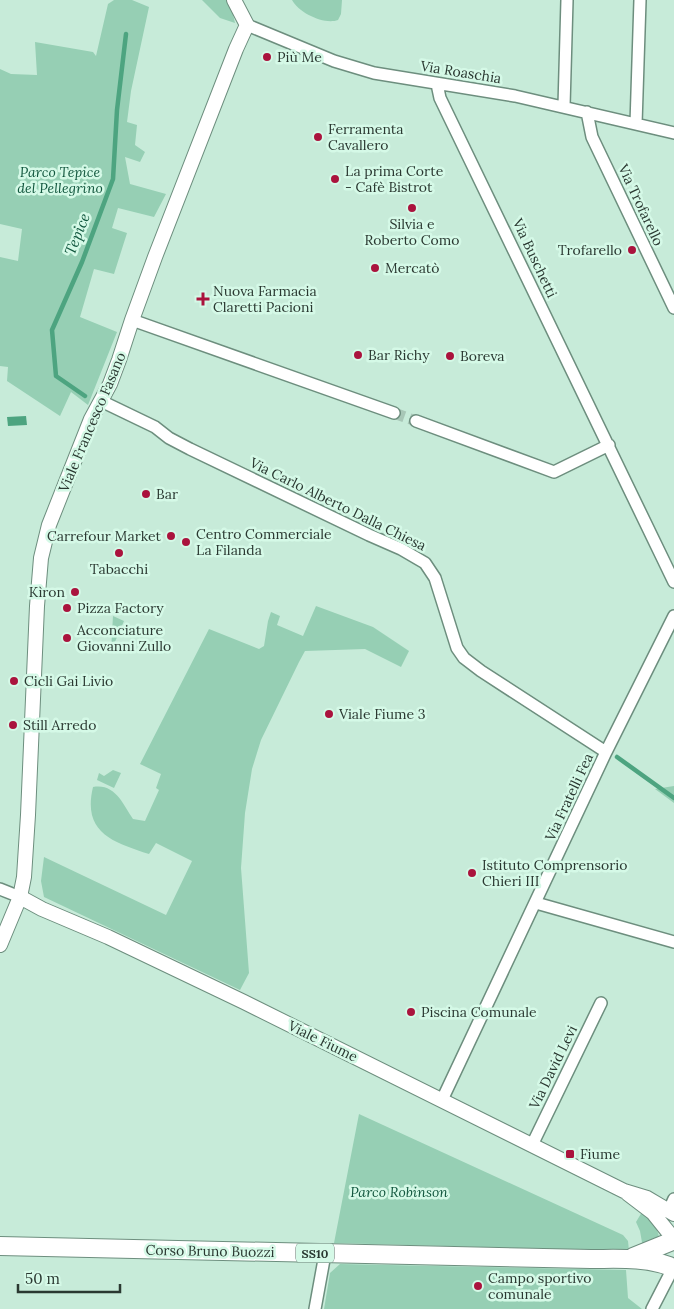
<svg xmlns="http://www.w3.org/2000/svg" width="674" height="1309" font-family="Lora,serif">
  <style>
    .green { fill: #96cfb4 }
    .water { fill: #4da480 }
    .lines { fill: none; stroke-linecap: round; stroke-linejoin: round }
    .stream { stroke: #4da480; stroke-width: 4.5 }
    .minor-tunnel { stroke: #a8c7b7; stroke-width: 11; stroke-dasharray: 11 5.5; stroke-linecap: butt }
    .minor-casing { stroke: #6d8e7e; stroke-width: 14 }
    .tertiary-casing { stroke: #6d8e7e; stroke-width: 16 }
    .primary-casing { stroke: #6d8e7e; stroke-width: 20 }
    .minor { stroke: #fff; stroke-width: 11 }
    .tertiary { stroke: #fff; stroke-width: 14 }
    .primary { stroke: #fff; stroke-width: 18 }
    .poi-dot { fill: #aa133d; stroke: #d5f9e7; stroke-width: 2 }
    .labels { text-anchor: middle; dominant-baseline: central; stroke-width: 5; stroke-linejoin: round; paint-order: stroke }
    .shield { fill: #d5f9e7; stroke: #5d7268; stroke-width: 1 }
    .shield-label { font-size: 12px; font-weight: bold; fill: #2a3831 }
    .poi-label { font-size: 14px; fill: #2a3831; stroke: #d5f9e7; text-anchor: start }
    .street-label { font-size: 14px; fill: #2a3831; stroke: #d5f9e7 }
    .park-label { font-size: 14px; font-style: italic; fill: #12573e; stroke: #d5f9e7 }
    .water-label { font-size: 15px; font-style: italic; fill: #0f553c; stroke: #d5f9e7 }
  </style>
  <rect width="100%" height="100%" fill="#c7ebd9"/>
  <path class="green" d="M114,0h18l17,7 -18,84 -4,31 10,3 -2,20 10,7 -5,10 -15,-5 5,27 36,10 -12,23 -36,-9 -6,20 15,5 -13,41 -20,-5 -14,48 37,15 -29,73 -17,-13 -11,24 -53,-35 1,-14 -8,-1v-109l18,4 4,-32 -22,-5v-155l11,5 26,1 -2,-33 58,10 3,4 12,-52z
    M202,0h25l4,5 4,18 -15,-5z
    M292,0h50l-1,14 -3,6c-14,5 -39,-7 -46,-20z
    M316,606l57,21 36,24 -8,16 -36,-18 -60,2 -6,11 -38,78 -9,29 -7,44 -4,55 8,105 -9,17 -196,-93 -3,-16 3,-24 122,58 26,-54 -36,-18 -7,11c-36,-12 -67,-21 -56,-67 22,-4 30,17 40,32l12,2 14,-31 -3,-2 5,-14 -21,-10 69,-135 50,20 5,-3 4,-25 3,-9 9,4 -3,9 26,11z
    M113,616l11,5 -13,30z
    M113,770l8,3 -7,15 -17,-8 2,-7 5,3z
    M674,786v17l-19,-14z
    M359,1114l264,121 5,6 1,10 -295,-8z
    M642,1212c9,6 16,15 17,26l-16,10 -3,-17 -4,-9z
    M340,1264l286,6 2,28 14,11h-318l6,-36z"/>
  <path class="water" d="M26,416l1,9 -19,1 -1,-9z"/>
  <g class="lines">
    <path class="stream" d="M85,396l-29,-20 -4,-46 30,-68 31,-83 4,-69 9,-76
      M617,757l57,41"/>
    <path class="minor-tunnel" d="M394,413l22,8"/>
    <g class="minor-casing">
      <path id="minor" d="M247,25l87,36 40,12 141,23 159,37
        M437,84l3,14 234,484
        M564,106l3,-106
        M587,112l5,25 82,171
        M636,124l4,-124
        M132,320l262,93
        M101,401l54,26 14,11 21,11 179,86 32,14 24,14 10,15 22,70 7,10 17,13 125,81
        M416,421l138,51 55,-27
        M0,889l20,8
        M536,903l138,39
        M442,1100l164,-348 68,-136
        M532,1145l69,-142
        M669,1210l5,-11
        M315,1309l10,-55
        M652,1309l20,-39"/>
    </g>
    <g class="tertiary-casing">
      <path id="tertiary" d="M20,897l22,12 66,28 136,65 380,189 23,7 27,16
        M0,945l20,-48 4,-20 4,-62 9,-209 4,-48 8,-33 42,-106 19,-35 9,-24 13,-40 23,-63 81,-208 11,-24 -13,-25
        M628,1194l25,19 20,25"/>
    </g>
    <g class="primary-casing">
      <path id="primary" d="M0,1246l591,13c27,0 53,-2 78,7
        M633,1257l37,-15"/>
    </g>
    <use href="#minor" class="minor"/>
    <use href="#tertiary" class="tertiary"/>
    <use href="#primary" class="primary"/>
  </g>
  <g class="poi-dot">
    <circle cx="267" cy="57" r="5"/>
    <circle cx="318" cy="137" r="5"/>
    <circle cx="335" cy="179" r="5"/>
    <circle cx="412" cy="208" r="5"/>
    <circle cx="632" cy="250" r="5"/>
    <circle cx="375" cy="268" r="5"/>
    <path d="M200.5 291.5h5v5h5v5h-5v5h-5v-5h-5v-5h5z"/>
    <circle cx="358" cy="355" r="5"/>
    <circle cx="450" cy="356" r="5"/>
    <circle cx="146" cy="494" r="5"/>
    <circle cx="171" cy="536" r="5"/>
    <circle cx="186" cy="542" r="5"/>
    <circle cx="119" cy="553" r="5"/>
    <circle cx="75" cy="592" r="5"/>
    <circle cx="67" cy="608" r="5"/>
    <circle cx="67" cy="638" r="5"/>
    <circle cx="14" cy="681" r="5"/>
    <circle cx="329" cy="714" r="5"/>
    <circle cx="13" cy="725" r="5"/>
    <circle cx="472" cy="873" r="5"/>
    <circle cx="411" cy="1012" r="5"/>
    <rect x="565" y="1149" width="10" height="10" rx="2.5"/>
    <circle cx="478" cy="1286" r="5"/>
  </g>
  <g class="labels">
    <rect class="shield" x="296" y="1243.5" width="38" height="19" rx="4"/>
    <g class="shield-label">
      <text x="315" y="1253">SS10</text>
    </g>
    <g class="poi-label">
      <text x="277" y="57">Più Me</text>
      <text x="328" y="129">Ferramenta<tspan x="328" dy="16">Cavallero</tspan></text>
      <text x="345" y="171">La prima Corte<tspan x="345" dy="16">- Cafè Bistrot</tspan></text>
      <text x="412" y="224" text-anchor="middle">Silvia e<tspan x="412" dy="16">Roberto Como</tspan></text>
      <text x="622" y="250" text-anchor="end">Trofarello</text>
      <text x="385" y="268">Mercatò</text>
      <text x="213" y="291">Nuova Farmacia<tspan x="213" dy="16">Claretti Pacioni</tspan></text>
      <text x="368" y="355">Bar Richy</text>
      <text x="460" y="356">Boreva</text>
      <text x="156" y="494">Bar</text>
      <text x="196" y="534">Centro Commerciale<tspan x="196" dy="16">La Filanda</tspan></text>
      <text x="161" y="536" text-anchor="end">Carrefour Market</text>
      <text x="119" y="569" text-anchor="middle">Tabacchi</text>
      <text x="65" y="592" text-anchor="end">Kìron</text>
      <text x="77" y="608">Pizza Factory</text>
      <text x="77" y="630">Acconciature<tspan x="77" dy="16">Giovanni Zullo</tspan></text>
      <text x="24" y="681">Cicli Gai Livio</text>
      <text x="339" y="714">Viale Fiume 3</text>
      <text x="23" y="725">Still Arredo</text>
      <text x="482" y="865">Istituto Comprensorio<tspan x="482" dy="16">Chieri III</tspan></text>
      <text x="421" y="1012">Piscina Comunale</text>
      <text x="580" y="1154">Fiume</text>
      <text x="488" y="1278">Campo sportivo<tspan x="488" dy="16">comunale</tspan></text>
    </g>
    <g class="street-label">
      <text transform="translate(461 72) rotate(9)">Via Roaschia</text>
      <text transform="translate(641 205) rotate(65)">Via Trofarello</text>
      <text transform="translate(535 258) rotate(65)">Via Buschetti</text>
      <text transform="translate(92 422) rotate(-67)">Viale Francesco Fasano</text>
      <text transform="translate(338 504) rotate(26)">Via Carlo Alberto Dalla Chiesa</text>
      <text transform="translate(569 797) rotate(-65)">Via Fratelli Fea</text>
      <text transform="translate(323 1041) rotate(26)">Viale Fiume</text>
      <text transform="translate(553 1067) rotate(-64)">Via David Levi</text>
      <text transform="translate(210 1251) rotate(1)">Corso Bruno Buozzi</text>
    </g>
    <g class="park-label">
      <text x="60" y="172">Parco Tepice<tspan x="60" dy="16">del Pellegrino</tspan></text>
      <text x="399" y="1192">Parco Robinson</text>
    </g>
    <g class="water-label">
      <text transform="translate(77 234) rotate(-68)">Tepice</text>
    </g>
  </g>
  <path d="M18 1284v8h102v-8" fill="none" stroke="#2a3831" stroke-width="2.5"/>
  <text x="25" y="1284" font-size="15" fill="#2a3831" stroke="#d5f9e7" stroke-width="4" paint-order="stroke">50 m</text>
</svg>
